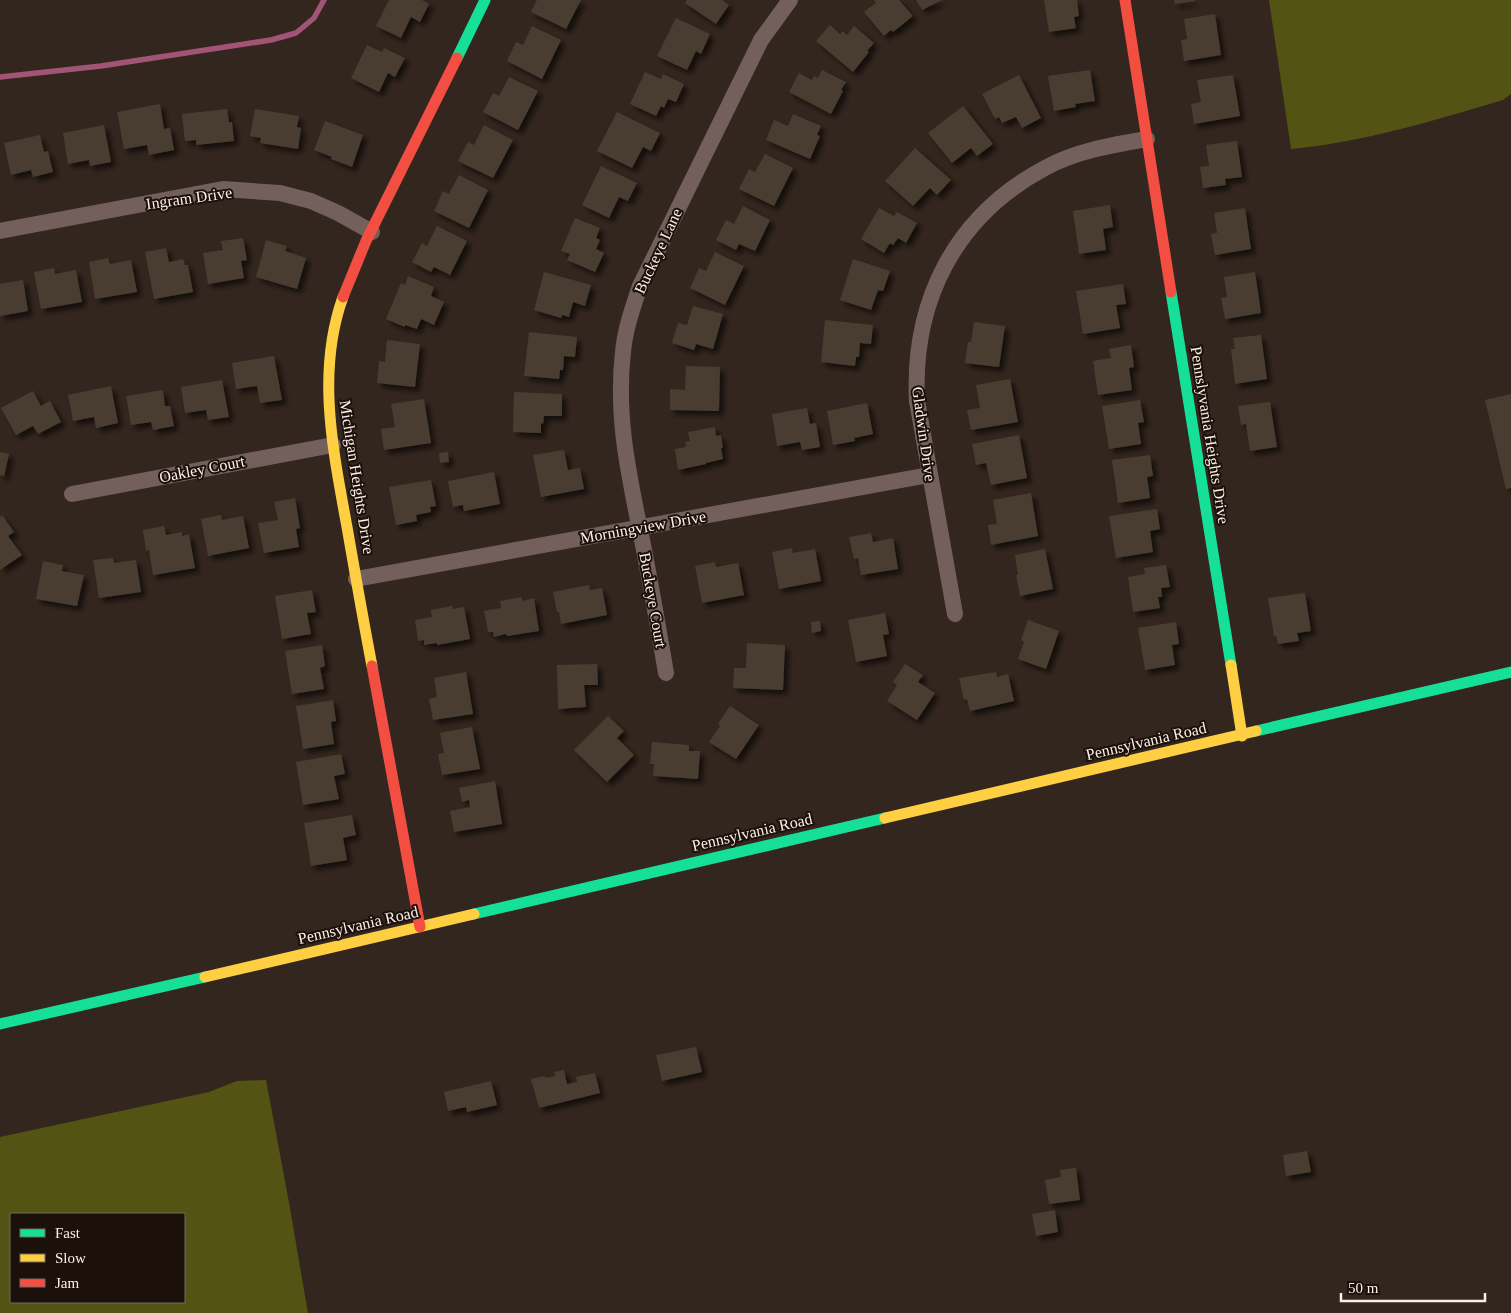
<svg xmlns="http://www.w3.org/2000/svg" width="1511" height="1313" font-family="Georgia,serif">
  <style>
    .forest { fill: #535413; fill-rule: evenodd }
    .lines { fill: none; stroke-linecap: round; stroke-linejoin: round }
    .stream { stroke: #a15476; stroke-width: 5.5 }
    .building { fill: #483e30; filter: url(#shadow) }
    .street { stroke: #73605c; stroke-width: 16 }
    .fast { stroke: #16e098; stroke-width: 11 }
    .slow { stroke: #ffcf43; stroke-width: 11 }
    .jam { stroke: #f24e42; stroke-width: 11 }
    .labels { text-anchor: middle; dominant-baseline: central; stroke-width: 4; stroke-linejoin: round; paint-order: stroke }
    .street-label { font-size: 16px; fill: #fdefe8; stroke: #1b110a }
  </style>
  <defs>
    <filter id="shadow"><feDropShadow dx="4.5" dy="4.5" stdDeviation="2.5" flood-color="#0009"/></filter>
  </defs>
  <rect width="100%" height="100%" fill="#33261e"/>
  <path class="forest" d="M1269,0h242v94l-8,6c-71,21 -139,42 -212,49z
    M266,1080l22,117 20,116h-308v-176l209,-45 28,-11zM184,1214v88h-173v-88z"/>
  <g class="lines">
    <path class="stream" d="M0,77l101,-11 170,-26 25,-7 18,-15 10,-18"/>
  </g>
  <path class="building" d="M389,0h33l7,4 -9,18 -9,-5 -10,21 -25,-12z
    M537,0h44l-15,29 -35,-17z
    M687,0h35l7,5 -13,19 -31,-21z
    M874,0h25l14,16 -20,16 -2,-2 -7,6 -20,-24 12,-9z
    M916,0h26l-20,10z
    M1044,0h33l2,16 -5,1 2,11 -27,4z
    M1174,0h21v1l-20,3z
    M1215,14l6,41 -37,6 -3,-21 6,-1 -3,-20z
    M676,18l34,16 -9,20 -5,-3 -9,19 -30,-14z
    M830,25l10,9 3,-3 4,4 7,-9 20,17 -7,8 2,1 -16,20 -37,-31z
    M532,26l29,14 -19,39 -35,-18 9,-19 7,3z
    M367,45l15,7 2,-4 21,10 -10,19 -7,-4 -9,19 -28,-14z
    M822,70l24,12 -5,8 2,1 -12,23 -42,-22 10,-19 13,7 2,-4 4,2z
    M1090,70l5,31 -20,3 1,3 -22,4 -6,-35z
    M645,72l16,7 2,-5 21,10 -8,18 -8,-3 -4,9 -3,-2 -5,10 -26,-12z
    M1019,75l22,43 -19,10 -6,-11 -14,6 -3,-6 -4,2 -13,-25z
    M1233,75l7,41 -46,8 -3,-20 10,-2 -4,-22z
    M509,77l29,14 -20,39 -35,-18 10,-19 6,3z
    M160,104l4,25 6,-1 4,22 -25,5 -2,-10 -23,4 -7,-37z
    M963,106l30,38 -16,12 -6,-8 -19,15 -24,-30z
    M227,109l2,13h3l2,19 -38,4v-5l-11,1 -3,-27z
    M255,109l44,7 -2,11 4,1 -3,21 -38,-6 1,-5 -11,-2z
    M617,112l43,21 -9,18 -8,-4 -11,21 -35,-17z
    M793,114l28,12 -4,9 3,1 -10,23 -44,-19 8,-20 14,6z
    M325,121l38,14 -11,32 -21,-8 1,-2 -18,-7z
    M104,125l7,37 -21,4 -1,-6 -21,4 -5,-31z
    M484,125l29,15 -20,38 -35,-17 10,-19 6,3z
    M40,135l4,17 4,-1 5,21 -20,5 -2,-7 -20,5 -7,-32z
    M1237,141l5,36 -17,2 1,6 -23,3 -3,-21 9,-1 -3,-21z
    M915,148l36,32 -14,15 -7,-7 -17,18 -28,-25z
    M765,154l28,14 -19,38 -35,-17 10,-20 6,3z
    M601,166l36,17 -9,18 -9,-4 -10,21 -27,-13z
    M459,175l29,15 -19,38 -35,-17 9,-20 6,3z
    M1110,205l3,22 -10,2 3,21 -27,4 -6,-43z
    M743,206l27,14 -15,31 -16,-7 -3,6 -20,-10 10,-20 8,4z
    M879,208l15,8 3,-4 20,11 -11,20 -8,-5 -5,7 -3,-2 -6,10 -23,-14z
    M1245,208l6,41 -36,6 -4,-21 6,-1 -3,-20z
    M575,218l25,10 -4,10 4,2 -4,9 8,4 -9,19 -28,-12 3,-6 -9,-3z
    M437,226l30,15 -17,34 -16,-8 -3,5 -19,-10 10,-19 5,3z
    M243,238l4,22 -6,1 3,17 -36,6 -5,-31 20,-3 -2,-9z
    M266,240l21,6 -2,5 21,7 -9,31 -41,-12z
    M166,248l3,14 14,-3 2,6h3l5,27 -39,7 -9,-47z
    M715,252l29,14 -19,39 -35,-17 9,-20 7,3z
    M108,258l2,6 21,-4 6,32 -42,7 -6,-37z
    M853,259l37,12 -7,20 -5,-1 -7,20 -31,-10z
    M54,268l1,6 21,-4 6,32 -41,7 -7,-37z
    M544,272l47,13 -6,21 -12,-4 -4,15 -7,-2 -1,3 -27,-8z
    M1255,272l6,41 -36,6 -4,-21 6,-1 -3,-20z
    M408,276l26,11 -3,9 13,6 -10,23 -13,-6 -4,10 -12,-4v2l-19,-8 15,-36 4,2z
    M23,280l5,31 -28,5v-32z
    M1123,284l3,20 -10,1 4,23 -37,6 -7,-43z
    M693,306l30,8 -10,35 -17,-5 -2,6 -22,-7 6,-20 9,2z
    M825,320l48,5 -2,19 -11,-1 -1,14h-3l-1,9 -34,-4z
    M974,322l31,4 -6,41 -34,-4 3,-21h3z
    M529,332l48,5 -2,20 -11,-1 -1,14h-3l-1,9 -35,-3z
    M1261,335l6,44 -32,5 -4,-35h4l-2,-11z
    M387,340l33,4 -5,43 -38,-4 2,-22 6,1z
    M1131,345l3,22 -5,1 3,22 -34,5 -5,-34 18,-3 -2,-9z
    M274,356l8,44 -22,3 -3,-17 -21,3 -4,-26z
    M686,366l34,1 -1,44 -49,-1v-21l15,1z
    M1010,379l8,43 -47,8 -4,-20 13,-2 -4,-23z
    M222,380l7,37 -21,3 -2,-10 -21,3 -4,-26z
    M111,386l7,37 -22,5 -2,-11 -21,4 -5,-26z
    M163,390l2,16h5l4,20 -21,4 -2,-8 -20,3 -5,-29z
    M33,391l8,15 9,-5 11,21 -23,12 -5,-8 -17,9 -15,-27z
    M514,392l48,2v22h-18l-1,8 -2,-1v10l-28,-1z
    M1511,394v94l-5,1 -21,-89z
    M424,399l7,44 -47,7 -3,-21 14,-2 -4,-23z
    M1140,400l4,22 -6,1 3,21 -32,5 -7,-43z
    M1270,402l7,45 -27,4 -4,-27 -5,1 -3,-19z
    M867,403l6,31 -19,4 1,3 -22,4 -6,-34z
    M807,408l3,16 6,-1 4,24 -18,3 -2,-8 -23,4 -5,-32z
    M715,427l1,9 5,-1 2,13h-2l2,11 -17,4v1l-28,6 -3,-21 11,-2 -1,-5 5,-1 -2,-9z
    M1019,435l8,43 -36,7 -5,-22 -10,2 -4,-21z
    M564,450l4,20 12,-2 4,21 -43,8 -8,-42z
    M0,452l9,2 -5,22 -4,-1z
    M448,452l1,10 -9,1 -1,-10z
    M1150,455l3,21 -6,1 3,21 -32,5 -6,-43z
    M494,472l6,32 -36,7 -1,-6 -10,2 -5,-26z
    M431,480l5,26 -6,1 1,5 -15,3 1,6 -21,4 -7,-38z
    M1031,493l7,43 -47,9 -3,-20 9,-1 -4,-24z
    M295,498l5,30 -4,1 3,18 -35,6 -6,-30 20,-3 -4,-18z
    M1157,509l3,20 -10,2 3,21 -37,6 -7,-42z
    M2,515l12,17 -6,4 14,19 -22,15v-53z
    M221,515l1,5 21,-4 6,32 -41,8 -7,-37z
    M164,526l2,9 16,-3v4l7,-2 6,34 -42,7 -4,-25 -3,1 -3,-21z
    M871,533l2,9 20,-4 5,31 -37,6 -3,-17 -4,1 -5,-22z
    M792,548l1,5 22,-4 6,32 -42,8 -7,-37z
    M1045,549l8,40 -33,7 -4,-21h2l-3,-20z
    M113,558l1,5 22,-3 5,32 -42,6 -6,-38z
    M43,561l20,4 -1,6 22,4 -7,31 -41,-7z
    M715,562l1,5 22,-4 6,32 -42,8 -7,-37z
    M1166,565l4,22 -9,1 1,9h-4l2,11 -27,4 -5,-35 17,-3 -1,-6z
    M589,585l1,5 12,-2 5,27 -46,9 -2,-12h-2l-4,-20z
    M312,590l4,22 -9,1 4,21 -29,5 -7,-43z
    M1305,593l6,38 -14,2 2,8 -21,3 -2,-8h-2l-6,-38z
    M522,597v4l12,-3 5,33 -32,5 -1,-2 -12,3 -1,-5h-5l-4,-21 17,-3 -1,-7z
    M452,606l1,3 11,-2 6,32 -33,6v-2l-13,2v-5l-6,1 -3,-21 17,-3 -1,-7z
    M885,613l4,21 -6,1 4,21 -31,6 -8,-42z
    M1028,620l31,11 -13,38 -28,-10 6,-17 -3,-2z
    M820,621l1,10 -9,2 -1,-11z
    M1176,622l3,22 -7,1 3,20 -30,5 -7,-42z
    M747,643l38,2 -2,45 -50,-2 1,-20h12z
    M322,645l3,21 -5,2 4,21 -32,5 -7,-43z
    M597,664l1,21h-14l2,22 -28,2 -1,-44z
    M905,664l18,11 -5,7 17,11 -18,27 -30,-19 10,-16 -4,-3z
    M466,672l7,42 -40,6 -4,-21 8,-2 -3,-19z
    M996,672l1,5 11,-3 6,27 -44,10 -3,-12 -3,1 -5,-22z
    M333,700l3,21 -5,1 3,22 -31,5 -7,-43z
    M730,706l29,19 -23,34 -27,-17 11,-16 -2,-2z
    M608,716l16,15 -7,7 17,17 -27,27 -33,-32z
    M472,727l8,42 -38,6 -4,-21 6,-1 -4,-20z
    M652,742l37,3v6h11l-2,28 -45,-3 1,-12h-4z
    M341,754l4,20 -11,2 5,23 -36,6 -7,-43z
    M495,781l7,43 -48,8 -4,-21 20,-4 -1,-7 -7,2 -3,-14z
    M352,815l4,20 -13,3 4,22 -36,6 -7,-43z
    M696,1047l6,25 -40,9 -6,-26z
    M564,1070l3,14 10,-2 -1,-5 19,-4 5,20 -61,15 -8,-29 14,-3v2l10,-2 -1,-4z
    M491,1081l6,24 -30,7 -1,-5 -18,4 -4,-19z
    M1307,1151l4,21 -25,4 -3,-21z
    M1076,1168l4,32 -31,4 -4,-24 16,-3 -1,-7z
    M1055,1210l3,22 -22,4 -4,-22z"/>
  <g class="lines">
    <path class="street" d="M0,231l223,-42 57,4 31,8 27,12 34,19
      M72,494l261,-49
      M356,579l573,-104
      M955,614l-38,-213c-5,-100 38,-185 128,-233 31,-17 67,-23 102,-29
      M666,673c-7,-41 -14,-82 -22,-123 -13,-67 -29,-128 -21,-198 2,-23 10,-45 17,-66l121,-246 29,-40"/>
    <path class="fast" d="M457,58l28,-58
      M1171,292l60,373
      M1256,731l255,-59
      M474,914l411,-96
      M0,1024l205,-47"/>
    <path class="slow" d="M343,297c-27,75 -10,153 4,230 8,46 16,92 25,139
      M1231,665l11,71
      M885,818l371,-87
      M205,977l269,-63"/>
    <path class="jam" d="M1125,0l46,292
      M343,297l23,-56 91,-183
      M372,666l48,261"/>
  </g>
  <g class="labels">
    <g class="street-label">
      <text transform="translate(189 198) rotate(-8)">Ingram Drive</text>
      <text transform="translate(658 251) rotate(-65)">Buckeye Lane</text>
      <text transform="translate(924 434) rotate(82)">Gladwin Drive</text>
      <text transform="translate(1210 435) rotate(81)">Pennslyvania Heights Drive</text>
      <text transform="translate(202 469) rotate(-11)">Oakley Court</text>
      <text transform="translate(357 477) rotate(81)">Michigan Heights Drive</text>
      <text transform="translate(643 527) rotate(-10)">Morningview Drive</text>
      <text transform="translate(653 600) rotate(80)">Buckeye Court</text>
      <text transform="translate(1146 741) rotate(-13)">Pennsylvania Road</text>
      <text transform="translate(752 832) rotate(-13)">Pennsylvania Road</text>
      <text transform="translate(358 925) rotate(-13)">Pennsylvania Road</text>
    </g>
  </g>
  <rect x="10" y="1213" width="175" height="90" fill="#1b110a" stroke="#756a63"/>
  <rect x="20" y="1229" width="25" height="8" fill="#16e098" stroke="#756a63"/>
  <text x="55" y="1238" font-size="15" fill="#fdefe8">Fast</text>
  <rect x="20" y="1254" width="25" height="8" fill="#ffcf43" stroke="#756a63"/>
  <text x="55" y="1263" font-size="15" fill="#fdefe8">Slow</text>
  <rect x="20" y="1279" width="25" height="8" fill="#f24e42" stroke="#756a63"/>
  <text x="55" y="1288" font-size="15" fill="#fdefe8">Jam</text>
  <path d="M1341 1293v8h144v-8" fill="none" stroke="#fdefe8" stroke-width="2.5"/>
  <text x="1348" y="1293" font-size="15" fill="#fdefe8" stroke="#1b110a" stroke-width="4" paint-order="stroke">50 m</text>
</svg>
